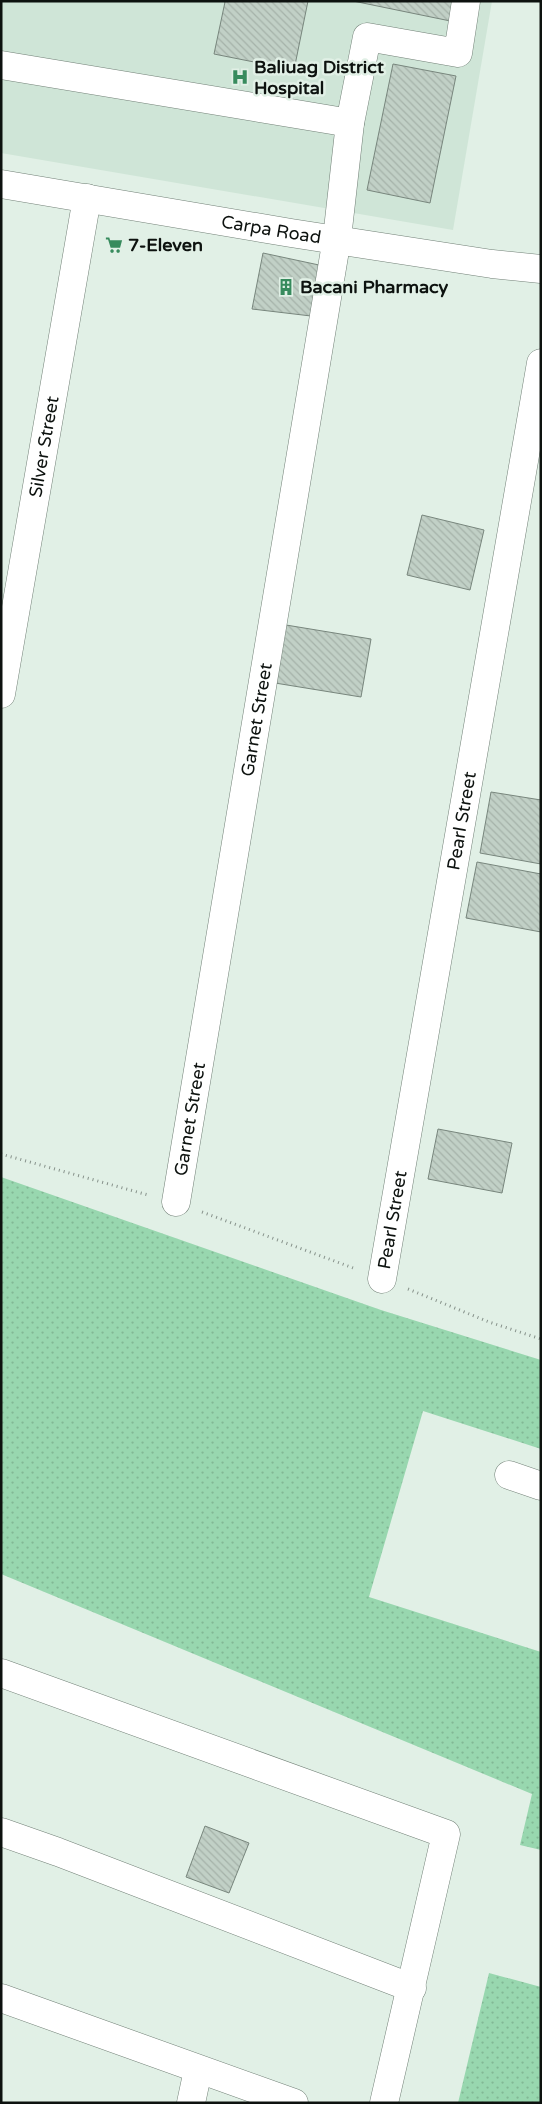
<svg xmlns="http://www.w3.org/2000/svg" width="542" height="2104" font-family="'Varela Round',sans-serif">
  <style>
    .built { fill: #cfe5d7 }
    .grass { fill: url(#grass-dots) }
    .building { fill: url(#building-back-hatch); stroke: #78867d }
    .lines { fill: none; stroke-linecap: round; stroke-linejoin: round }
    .minor-casing { stroke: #728077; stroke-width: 29 }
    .path { stroke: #86918a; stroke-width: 3; stroke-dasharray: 1 4; stroke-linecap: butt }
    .minor { stroke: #fff; stroke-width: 28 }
    .labels { text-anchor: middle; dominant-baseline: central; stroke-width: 5; stroke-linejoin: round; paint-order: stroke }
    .poi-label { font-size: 18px; font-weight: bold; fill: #0d120f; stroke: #e1f0e6; text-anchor: start }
    .street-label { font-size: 18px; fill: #0d120f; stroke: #e1f0e6 }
  </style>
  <defs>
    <pattern id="grass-dots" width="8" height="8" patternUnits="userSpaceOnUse" patternTransform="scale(1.25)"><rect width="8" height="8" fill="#98d7af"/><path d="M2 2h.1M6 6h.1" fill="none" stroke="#82b895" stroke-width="1.8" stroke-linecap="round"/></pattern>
    <pattern id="building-back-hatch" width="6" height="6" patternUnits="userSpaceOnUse" patternTransform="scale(1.25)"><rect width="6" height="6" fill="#c1d0c6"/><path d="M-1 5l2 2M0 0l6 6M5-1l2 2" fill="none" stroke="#a5b2a9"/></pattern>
  </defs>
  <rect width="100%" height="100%" fill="#e1f0e6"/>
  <path class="built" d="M1,1h491l-39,229 -452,-77z"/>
  <path class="grass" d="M1,1177l380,133 160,50v89l-118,-38 -54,186 172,55v198l-21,-5 12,-51 -531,-220z
    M489,1973l52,14v116h-83z"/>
  <path class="building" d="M222,1h86l-14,69 -80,-16 11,-52z
    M353,1h116l-4,23z
    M393,64l63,12 -26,127 -63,-13z
    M263,253l56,12 -8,51 -59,-7z
    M422,515l62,15 -14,60 -63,-15z
    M286,625l85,14 -10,58 -86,-14z
    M491,792l50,8v64l-61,-11z
    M477,862l64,12v58l-75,-14z
    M438,1129l74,14 -10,50 -74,-14z
    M205,1826l44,17 -20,50 -43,-16z"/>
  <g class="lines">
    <g class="minor-casing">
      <g id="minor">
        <path d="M1,65l349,58"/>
        <path id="s1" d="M1,184l290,49 201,31 49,5"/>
        <path id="s2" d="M1,694l86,-496"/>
        <path id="s3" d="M176,1202l161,-964 13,-115 17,-86 91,16 8,-52"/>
        <path id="s4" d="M382,1279l159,-916"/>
        <path d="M509,1475l32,11"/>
        <path d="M1,1673l445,161 -62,269"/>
        <path d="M1,1832l57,20 354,136"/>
        <path d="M1,1998l293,105"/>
        <path d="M191,2103l7,-33"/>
      </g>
    </g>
    <path class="path" d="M1,1154l147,41
      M202,1212l154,57
      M408,1289l81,33 52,17"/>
    <use href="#minor" class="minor"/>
  </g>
  <defs>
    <g id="hospital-bare" transform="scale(1.35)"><path d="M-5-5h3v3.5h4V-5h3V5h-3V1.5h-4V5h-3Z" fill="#378b5d" stroke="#e1f0e6" stroke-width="2.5" paint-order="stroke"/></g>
    <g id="supermarket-bare" transform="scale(1.35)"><path d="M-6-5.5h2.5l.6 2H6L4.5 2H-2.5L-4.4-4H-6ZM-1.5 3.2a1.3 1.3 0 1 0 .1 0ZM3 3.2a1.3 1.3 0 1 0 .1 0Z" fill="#378b5d" stroke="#e1f0e6" stroke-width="2.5" paint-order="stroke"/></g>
    <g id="building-bare" transform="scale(1.35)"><path d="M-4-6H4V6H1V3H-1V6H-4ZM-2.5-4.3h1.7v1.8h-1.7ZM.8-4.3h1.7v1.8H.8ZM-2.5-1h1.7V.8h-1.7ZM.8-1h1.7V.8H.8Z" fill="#378b5d" stroke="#e1f0e6" stroke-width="2.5" paint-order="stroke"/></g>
  </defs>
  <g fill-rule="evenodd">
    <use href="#hospital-bare" x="240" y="77"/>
    <use href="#supermarket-bare" x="114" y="245"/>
    <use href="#building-bare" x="286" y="287"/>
  </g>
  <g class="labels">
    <g class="poi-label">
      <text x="254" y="67">Baliuag District<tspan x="254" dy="21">Hospital</tspan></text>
      <text x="128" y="245">7-Eleven</text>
      <text x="300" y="287">Bacani Pharmacy</text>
    </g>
    <g class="street-label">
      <text stroke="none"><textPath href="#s1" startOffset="274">Carpa Road</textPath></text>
      <text stroke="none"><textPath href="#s2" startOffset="251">Silver Street</textPath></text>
      <text stroke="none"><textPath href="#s3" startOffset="489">Garnet Street</textPath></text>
      <text stroke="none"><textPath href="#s4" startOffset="465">Pearl Street</textPath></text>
      <text stroke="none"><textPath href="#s3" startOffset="84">Garnet Street</textPath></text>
      <text stroke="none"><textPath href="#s4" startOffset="60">Pearl Street</textPath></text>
    </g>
  </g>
  <rect width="542" height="2104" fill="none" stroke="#0d120f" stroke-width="5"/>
</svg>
